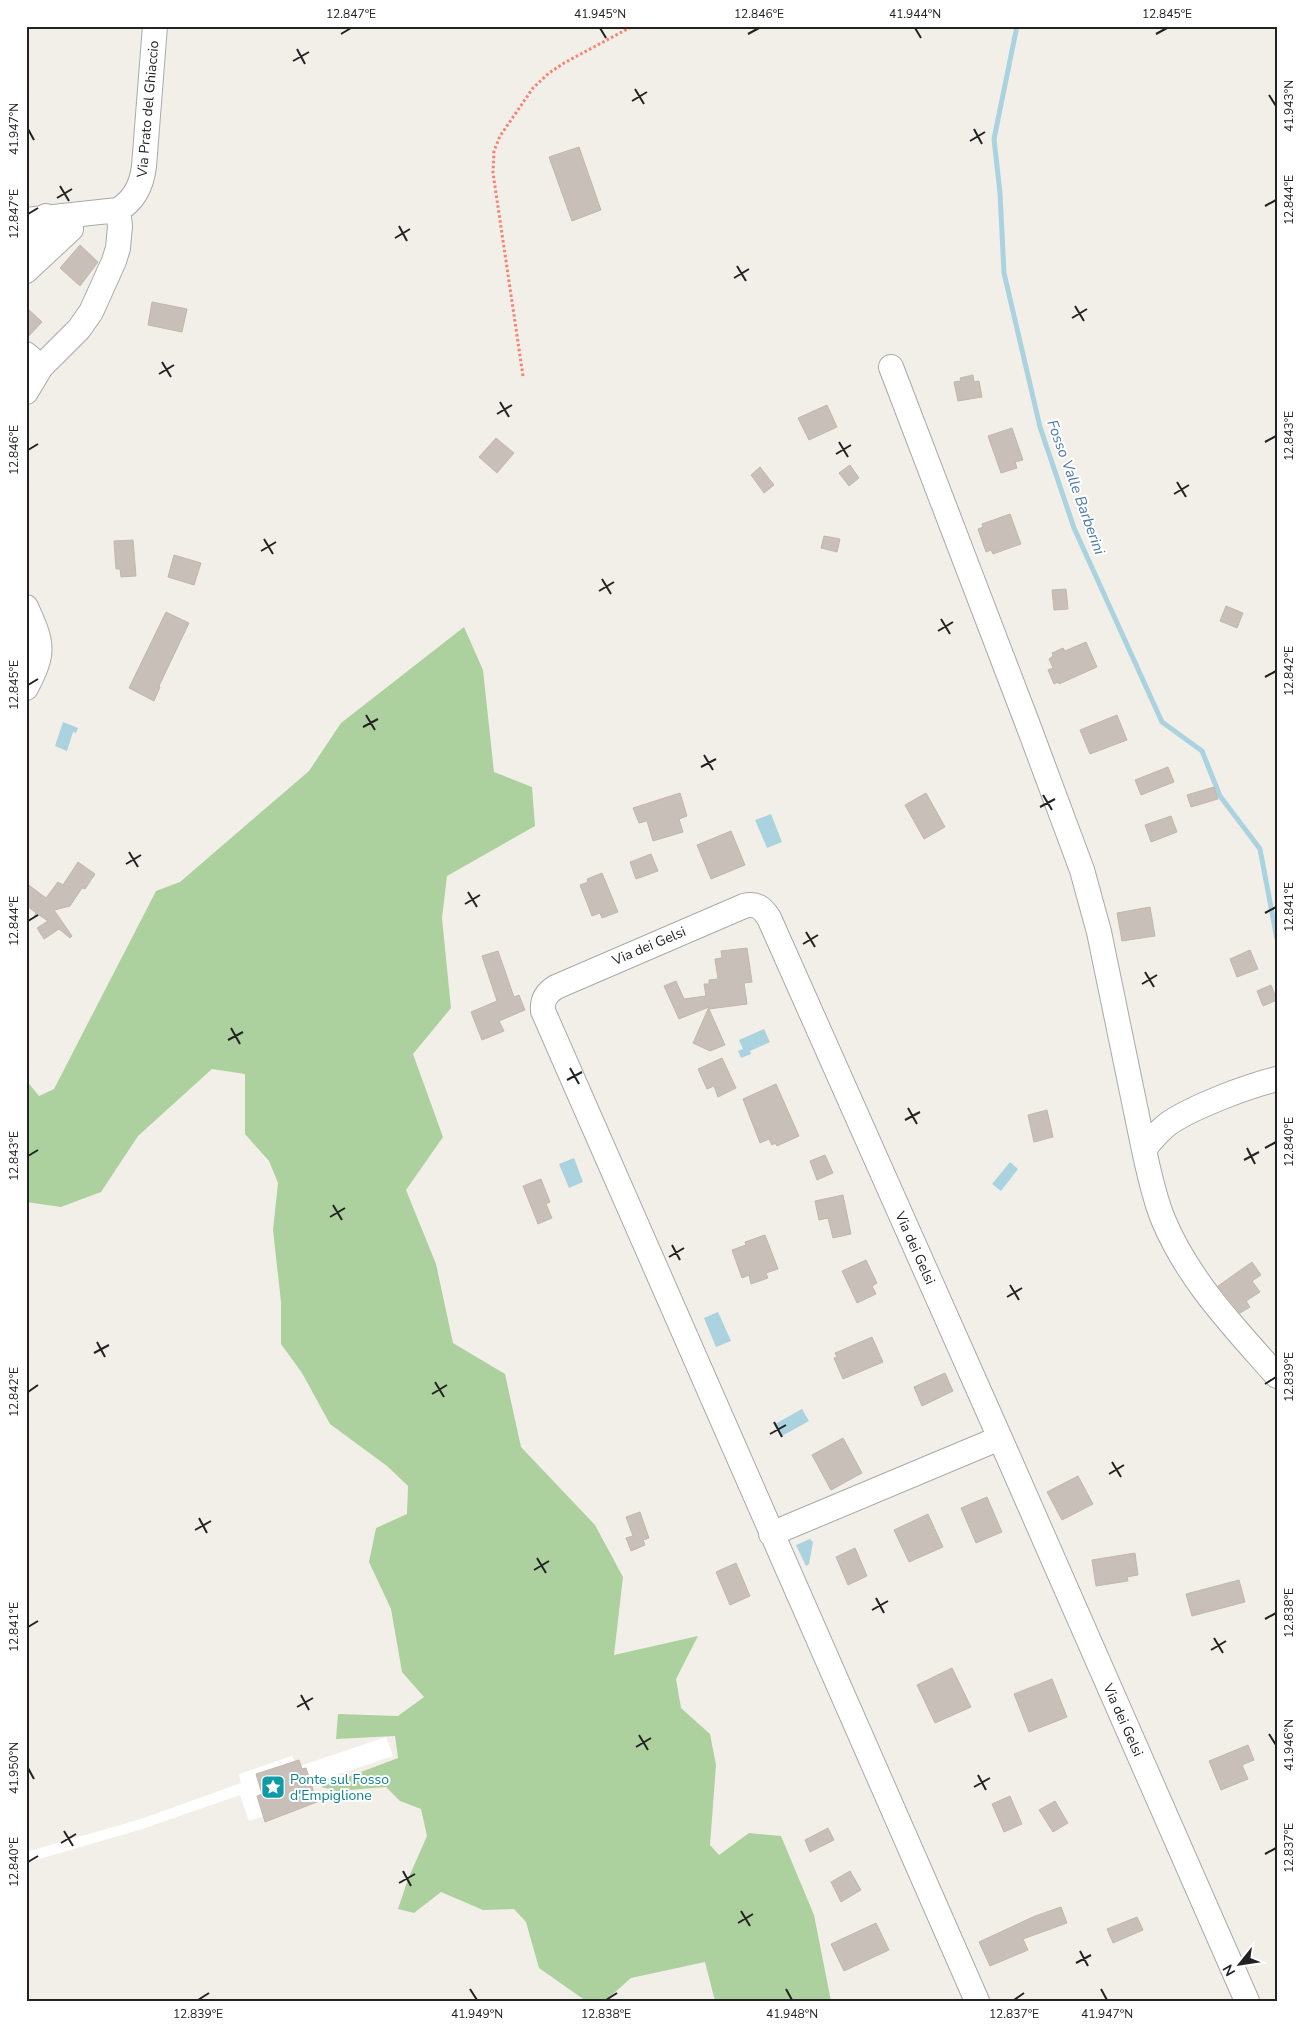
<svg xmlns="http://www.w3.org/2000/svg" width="1303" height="2027" font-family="'Nunito Sans',sans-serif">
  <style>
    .forest { fill: #add19e }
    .water { fill: #aad3df }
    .pier { fill: #fff }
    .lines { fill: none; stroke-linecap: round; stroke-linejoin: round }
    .stream { stroke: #aad3df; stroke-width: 5 }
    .building { fill: #c7bfb8; stroke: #c4b6ab }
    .minor-casing { stroke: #a9a9a9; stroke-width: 26 }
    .path { stroke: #fa8072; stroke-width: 3; stroke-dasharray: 2.5 2.5; stroke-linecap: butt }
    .minor { stroke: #fff; stroke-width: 24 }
    .ticks { fill: none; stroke: #222; stroke-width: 2 }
    .labels { text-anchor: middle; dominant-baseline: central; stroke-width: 4; stroke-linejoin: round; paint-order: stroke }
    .street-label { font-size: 14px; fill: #222; stroke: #fff }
    .culture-label { font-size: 14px; fill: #0d838f; stroke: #fff; text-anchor: start }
    .water-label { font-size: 15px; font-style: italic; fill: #4a7aab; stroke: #fff }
    .neatline { fill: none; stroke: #222; stroke-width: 2 }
    .ticks-label { font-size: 12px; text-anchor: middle; fill: #222 }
  </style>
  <rect width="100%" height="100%" fill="#f2efe9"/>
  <path class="forest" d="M464,627l19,43 11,102 38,15 3,39 -88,50 -5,42 9,90 -38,46 30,83 -37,53 30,74 17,79 52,31 16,73 74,78 28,52 -9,78 84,-19 -22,43 5,29 29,26 6,31 -6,80 9,10 30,-22 32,3 33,79 17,86h-116l-10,-39 -74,16 -26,23h-19l-47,-33 -13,-46 -12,-13 -31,1 -42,-18 -27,21 -16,-4 10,-30 19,-43 -6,-27 -21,-8 -14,-14 -49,4 -16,-4 77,-29 -3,-22 -59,3 2,-25 60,2 26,-19 -22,-25 -11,-63 -22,-47 7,-34 31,-14 1,-28 -21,-20 -57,-42 -28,-51 -21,-29v-42l-8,-72 5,-47 -9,-22 -24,-27v-60l-33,-5 -74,67 -37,56 -40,15 -35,-5v-122l13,16 15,-7 102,-198 24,-9 129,-111 32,-48z"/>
  <path class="water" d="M63,722l15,6 -2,5 -3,-1 -6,19 -12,-5z
    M771,814l11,28 -15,6 -12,-28z
    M764,1029l6,13 -20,9 1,3 -10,4 -3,-7 5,-2 -4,-9z
    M574,1158l9,24 -14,6 -10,-24z
    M1010,1162l8,7 -17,22 -9,-7z
    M718,1312l13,29 -15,6 -12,-29z
    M802,1409l7,12 -27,15 -7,-12z
    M810,1539l3,3 -4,22 -3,2 -10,-21z"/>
  <path class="pier" d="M386,1737l7,19 -90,30 5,15 -59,20 -9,-26 -98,34 -116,34v-11l112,-32 103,-37 -2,-9 53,-18 5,11z"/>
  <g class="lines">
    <path class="stream" d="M1017,26l-23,113 6,54 4,80 36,154 34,101 88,194 40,29 18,45 40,53 17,90"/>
  </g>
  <path class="building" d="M579,147l22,63 -29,11 -23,-64z
    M80,245l18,17 -18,24 -20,-18z
    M152,302l35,7 -5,23 -34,-7z
    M26,307l16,15 -16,17z
    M973,375l1,7 5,-1 3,16 -24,4 -4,-19 7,-1 -1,-3z
    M827,405l10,22 -28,13 -11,-22z
    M1012,428l11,32 -8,2 2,6 -16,5 -13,-37z
    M496,438l18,15 -17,20 -18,-16z
    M850,465l9,13 -10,8 -10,-13z
    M760,467l14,18 -10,8 -13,-18z
    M1010,514l11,30 -28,10 -2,-4 -5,2 -8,-23 5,-2 -1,-3z
    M824,536l16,3 -3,13 -16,-4z
    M133,540l3,36 -15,1 -1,-8h-4l-2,-28z
    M174,555l27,8 -7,22 -26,-8z
    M1066,589l2,20 -14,1 -2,-20z
    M1226,606l17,7 -6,15 -17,-7z
    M166,612l23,11 -30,63 1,1 -6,14 -25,-13z
    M1086,642l11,25 -38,17 -1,-2 -4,2 -6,-14 5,-2 -4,-9 4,-3 -1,-3 11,-5 2,3z
    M1117,715l10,25 -37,14 -10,-24z
    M1168,767l6,15 -33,13 -6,-15z
    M1214,787l4,12 -27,8 -4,-12z
    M680,793l7,23 -8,3 4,13 -30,9 -6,-20 -8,2 -6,-15z
    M926,793l19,34 -21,12 -19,-34z
    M1171,816l6,16 -26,10 -6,-17z
    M731,831l14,34 -34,14 -14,-34z
    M651,854l7,17 -22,8 -6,-17z
    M78,862l17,12 -10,15 -3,-1 -12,18 -16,4 18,26 -2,2 -11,-9 -15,10 -7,-11 11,-7 -9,-6 -5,2 2,-4 -10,-8v-22l20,15 12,-16 5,3z
    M602,873l16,39 -16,6 -2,-5 -8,3 -12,-31 8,-3 -1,-3z
    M1150,907l5,29 -33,5 -5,-28z
    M747,948l5,34 -8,1 3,21 -38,5 16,36 -15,6 -17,-8 16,-36 -30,12 -15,-33 12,-5 8,18 22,-3 -2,-12h5v-4l9,-1 -3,-20 7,-1 -1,-7z
    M1250,950l8,19 -21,8 -7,-18z
    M498,951l16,46 5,-2 6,15 -26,11 5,10 -22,9 -11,-28 26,-11 -15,-45z
    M1271,985l6,15 -14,6 -6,-15z
    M722,1058l14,30 -18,9 -4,-11 -7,3 -9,-20z
    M776,1084l23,52 -22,10 -2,-3 -3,2 -3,-6 -9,4 -17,-44z
    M1047,1110l6,27 -19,5 -6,-27z
    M825,1155l8,18 -16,7 -7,-19z
    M541,1179l9,23 -4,2 6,14 -14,6 -15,-38z
    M843,1195l8,39 -18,4 -5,-20 -9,2 -4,-19z
    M765,1235l13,34 -12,4 2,5 -17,6 -2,-9 -7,3 -10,-28 14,-5 -1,-3z
    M866,1260l11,23 -5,3 4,8 -19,9 -15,-32z
    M1252,1262l9,13 -9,6 8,11 -14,9 4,6 -10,6 -22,-27z
    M872,1337l11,25 -40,17 -9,-21 3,-1 -2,-4z
    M945,1373l8,18 -31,15 -8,-19z
    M843,1438l19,35 -31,17 -19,-35z
    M1078,1476l15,28 -31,16 -15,-28z
    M987,1497l15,35 -26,11 -15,-35z
    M640,1512l9,26 -6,2 2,5 -14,6 -5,-13 7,-2 -7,-19z
    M928,1514l15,33 -34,15 -15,-32z
    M855,1548l12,28 -19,9 -12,-28z
    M1135,1553l3,22 -11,2 1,4 -32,5 -4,-26z
    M736,1563l14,33 -20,9 -14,-33z
    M1239,1580l6,22 -53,14 -6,-22z
    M952,1668l19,39 -36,16 -18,-38z
    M1052,1679l15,38 -38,15 -15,-38z
    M1248,1745l6,15 -12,5 6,14 -27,11 -12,-29z
    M299,1760l3,9 4,-1 11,34 -52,20 -8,-26 5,-2 -6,-20z
    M1010,1796l12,28 -18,8 -12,-28z
    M1055,1801l13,22 -15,9 -14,-22z
    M828,1828l6,12 -24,12 -5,-12z
    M850,1871l11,19 -20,12 -10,-20z
    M1061,1907l6,16 -44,16 5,11 -38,16 -11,-24 56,-26z
    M1137,1917l6,13 -30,13 -6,-14z
    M876,1923l13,27 -45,21 -13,-27z"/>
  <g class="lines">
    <g class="minor-casing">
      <path id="minor" d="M26,220l92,-10c17,-10 24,-26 26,-44l11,-140
        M26,251l13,-18 7,-17
        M26,271l45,-42
        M26,354l15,13 38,-38 12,-17 23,-51 4,-13 2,-22 -2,-16
        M891,367l137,358 54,145 17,62 45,218
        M26,392l15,-25
        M26,607c17,37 19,45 0,81
        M1277,1079c-29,7 -85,28 -109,45 -9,7 -17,16 -24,26 5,23 10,47 19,69 25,61 71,108 114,157
        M771,1534l229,-96
        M977,2001l-434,-990c-1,-11 3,-18 13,-24l188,-81c12,-3 18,1 25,12l231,520 247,563"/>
    </g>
    <path class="path" d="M523,376l-30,-203 1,-22 6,-15 33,-48 16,-15 15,-10 69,-37"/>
    <use href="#minor" class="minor"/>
  </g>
  <path class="ticks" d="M600,28l6,10M915,28l6,10M341,34l10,-6M748,34l11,-6M1156,34l11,-6M297,49l8,15M293,61l16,-9M635,89l9,15M1269,95l7,11M632,101l15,-9M28,129l6,11M974,129l8,15M970,141l15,-9M60,186l9,15M57,198l15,-9M1265,206l11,-6M28,214l10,-6M399,226l8,15M395,238l15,-9M737,266l9,15M734,278l15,-9M1075,306l9,15M1072,318l15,-9M162,362l9,15M159,374l15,-9M500,402l9,15M497,414l15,-9M839,442l9,15M1265,442l11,-6M28,450l10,-6M836,454l15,-9M1177,482l9,15M1174,494l15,-9M264,539l9,15M261,551l15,-9M602,579l9,15M599,591l15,-9M941,619l9,15M938,631l15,-9M1265,677l11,-6M28,685l10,-6M366,715l9,15M363,727l15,-8M704,755l9,15M701,767l15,-8M1043,795l9,15M1040,807l15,-8M129,852l9,15M126,864l15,-9M468,892l9,15M465,904l15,-9M1265,913l11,-6M28,921l10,-6M806,932l9,15M803,944l15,-9M1145,972l9,15M1142,984l15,-9M231,1028l9,16M228,1040l15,-8M570,1068l9,16M567,1080l15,-8M908,1108l9,16M905,1120l15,-8M1247,1148l8,16M1265,1148l11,-6M28,1156l10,-6M1244,1160l15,-8M333,1205l9,15M330,1217l15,-9M672,1245l8,15M669,1257l15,-9M1010,1285l9,15M1007,1297l15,-9M97,1342l8,15M94,1353l15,-8M435,1382l9,15M1265,1384l11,-7M28,1392l10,-7M432,1394l15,-9M774,1422l8,15M770,1434l16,-9M1112,1462l9,15M1109,1474l15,-9M199,1518l8,15M195,1530l16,-9M537,1558l9,15M534,1570l15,-9M876,1598l8,15M872,1610l16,-9M1265,1619l11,-6M28,1627l10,-6M1214,1638l9,15M1211,1650l15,-9M301,1695l8,15M297,1707l16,-9M1269,1734l7,11M639,1735l9,15M636,1747l15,-9M28,1768l6,11M978,1775l8,15M974,1787l16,-9M64,1831l9,15M61,1843l15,-9M1265,1854l11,-6M28,1862l10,-6M403,1871l8,15M399,1883l16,-9M741,1911l9,15M738,1923l15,-9M1080,1951l8,15M1076,1963l15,-8M470,1989l7,11M786,1989l6,11M1101,1989l6,11M198,2000l11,-7M606,2000l11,-7M1014,2000l10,-7"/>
  <defs>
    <g id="sight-square" transform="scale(1.25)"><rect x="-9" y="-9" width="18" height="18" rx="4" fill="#0f9aa8" stroke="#fff"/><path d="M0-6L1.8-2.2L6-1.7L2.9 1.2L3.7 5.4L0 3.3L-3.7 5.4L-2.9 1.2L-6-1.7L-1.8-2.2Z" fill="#fff"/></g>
  </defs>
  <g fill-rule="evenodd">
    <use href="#sight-square" x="273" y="1787"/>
  </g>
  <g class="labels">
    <g class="street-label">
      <text transform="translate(148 109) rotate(-85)">Via Prato del Ghiaccio</text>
      <text transform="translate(649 946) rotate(-23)">Via dei Gelsi</text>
      <text transform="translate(915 1248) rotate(66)">Via dei Gelsi</text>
      <text transform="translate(1123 1720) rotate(66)">Via dei Gelsi</text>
    </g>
    <g class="culture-label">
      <text x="290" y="1779">Ponte sul Fosso<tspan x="290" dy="16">d'Empiglione</tspan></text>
    </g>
    <g class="water-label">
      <text transform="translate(1076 487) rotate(70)">Fosso Valle Barberini</text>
    </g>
  </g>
  <rect width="1303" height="2027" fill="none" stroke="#ffffff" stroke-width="55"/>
  <g transform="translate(1240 1964) rotate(240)" stroke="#ffffff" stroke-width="4" paint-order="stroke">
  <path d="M0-4L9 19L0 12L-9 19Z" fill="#222222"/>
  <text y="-8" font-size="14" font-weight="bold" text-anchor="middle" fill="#222222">N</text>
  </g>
  <rect x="28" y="28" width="1248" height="1972" class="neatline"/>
  <g class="ticks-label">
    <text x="351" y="18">12.847°E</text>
    <text x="600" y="18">41.945°N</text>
    <text x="759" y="18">12.846°E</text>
    <text x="915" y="18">41.944°N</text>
    <text x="1167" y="18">12.845°E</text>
    <text transform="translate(1289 106) rotate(-90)" y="4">41.943°N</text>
    <text transform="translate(14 129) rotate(-90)" y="4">41.947°N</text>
    <text transform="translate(1289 200) rotate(-90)" y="4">12.844°E</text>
    <text transform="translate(14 214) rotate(-90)" y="4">12.847°E</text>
    <text transform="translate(1289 436) rotate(-90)" y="4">12.843°E</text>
    <text transform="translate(14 450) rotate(-90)" y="4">12.846°E</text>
    <text transform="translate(1289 671) rotate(-90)" y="4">12.842°E</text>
    <text transform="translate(14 685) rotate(-90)" y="4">12.845°E</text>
    <text transform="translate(1289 907) rotate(-90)" y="4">12.841°E</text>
    <text transform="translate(14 921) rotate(-90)" y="4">12.844°E</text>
    <text transform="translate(1289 1142) rotate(-90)" y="4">12.840°E</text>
    <text transform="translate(14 1156) rotate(-90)" y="4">12.843°E</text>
    <text transform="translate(1289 1377) rotate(-90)" y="4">12.839°E</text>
    <text transform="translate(14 1392) rotate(-90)" y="4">12.842°E</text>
    <text transform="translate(1289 1613) rotate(-90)" y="4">12.838°E</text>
    <text transform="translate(14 1627) rotate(-90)" y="4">12.841°E</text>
    <text transform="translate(1289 1745) rotate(-90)" y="4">41.946°N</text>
    <text transform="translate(14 1768) rotate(-90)" y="4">41.950°N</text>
    <text transform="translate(1289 1848) rotate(-90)" y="4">12.837°E</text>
    <text transform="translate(14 1862) rotate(-90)" y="4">12.840°E</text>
    <text x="198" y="2018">12.839°E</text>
    <text x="477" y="2018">41.949°N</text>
    <text x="606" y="2018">12.838°E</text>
    <text x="792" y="2018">41.948°N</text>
    <text x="1014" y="2018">12.837°E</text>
    <text x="1107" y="2018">41.947°N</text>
  </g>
</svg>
